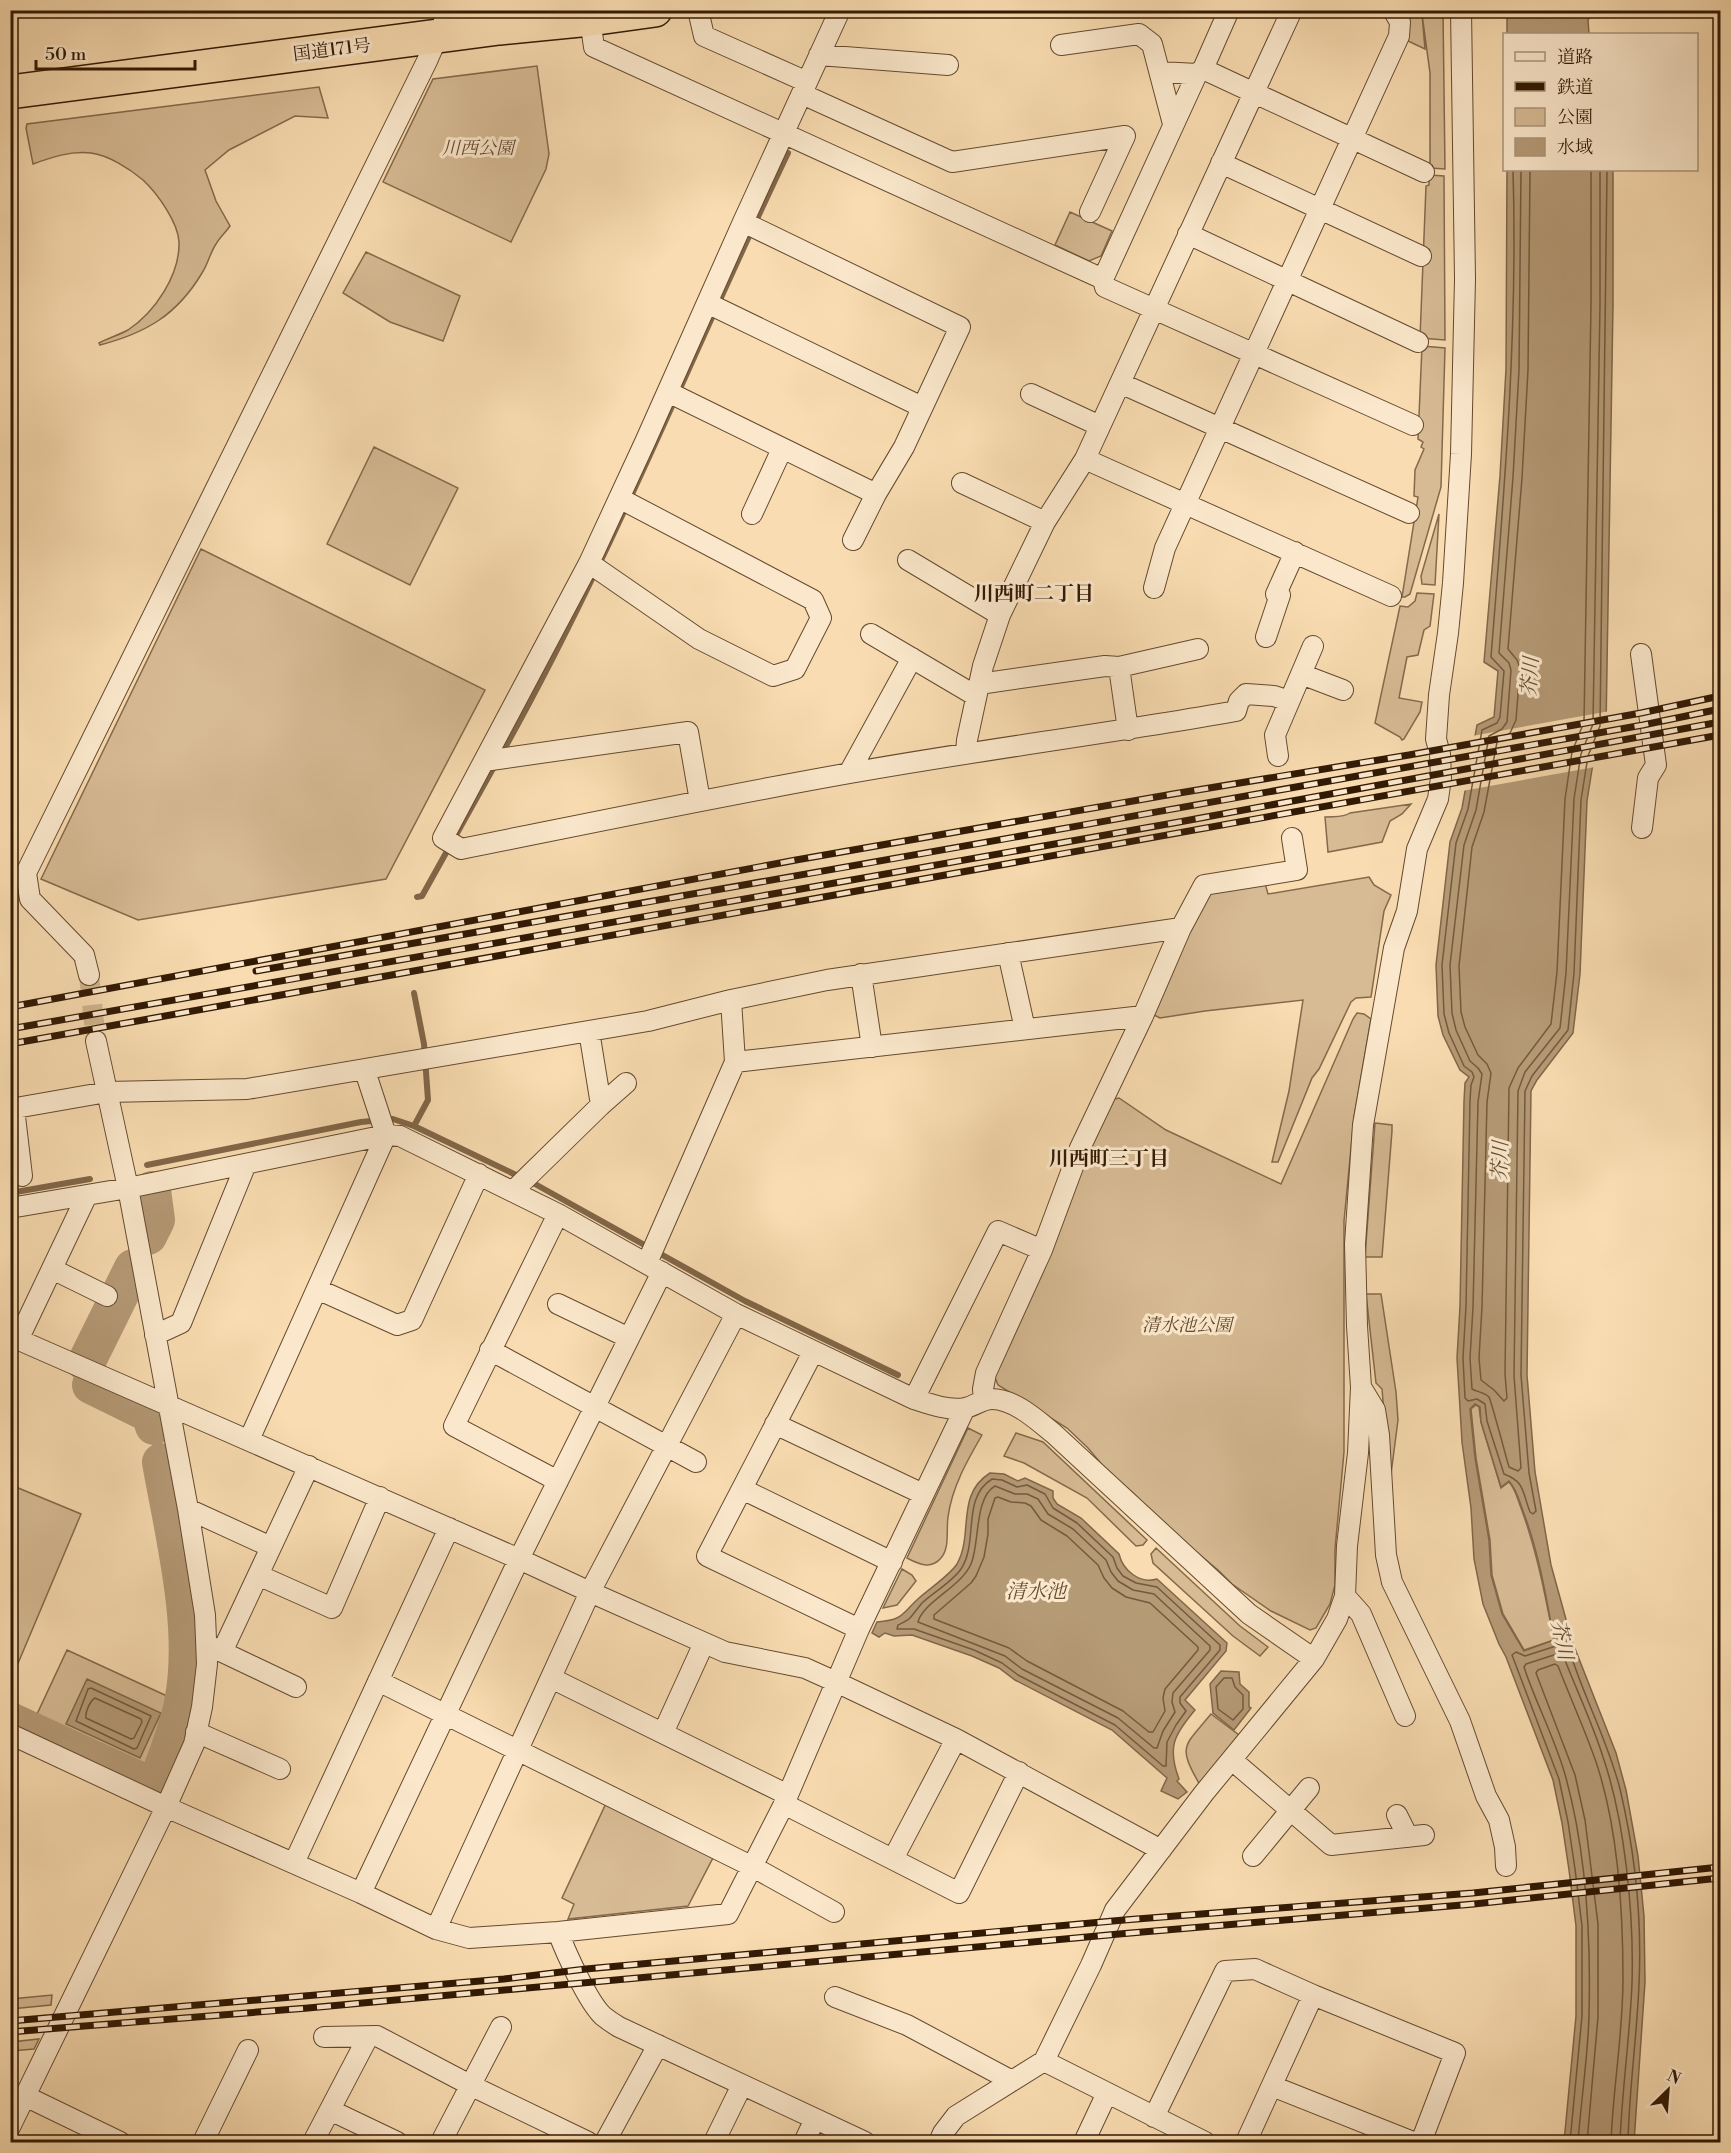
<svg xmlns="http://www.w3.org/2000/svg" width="1731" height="2153" font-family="'Libre Bodoni','Noto Serif JP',serif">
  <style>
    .green { fill: #d7bb94; stroke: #846a4c; stroke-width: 1.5 }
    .water { fill: #b59a76; stroke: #816648; stroke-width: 1.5; fill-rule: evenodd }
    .pier { fill: #f9dcb1 }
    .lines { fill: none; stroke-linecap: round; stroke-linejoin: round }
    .shore { stroke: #745a3d; stroke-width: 1.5 }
    .stream { stroke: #816648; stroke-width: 6 }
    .river { stroke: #b59a76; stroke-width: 38 }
    .street-tunnel { stroke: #d1b58e; stroke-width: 20; stroke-dasharray: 20 10; stroke-linecap: butt }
    .street-casing { stroke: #644a2f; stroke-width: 22 }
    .highway-casing { stroke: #321904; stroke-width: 36 }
    .street { stroke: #fbe8cc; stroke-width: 20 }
    .highway { stroke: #f9dcb1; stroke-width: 33 }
    .rail-casing { stroke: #321904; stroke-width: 7 }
    .rail { stroke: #fbe8cc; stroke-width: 4.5; stroke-dasharray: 14; stroke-linecap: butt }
    .labels { text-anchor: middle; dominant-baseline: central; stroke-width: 6; stroke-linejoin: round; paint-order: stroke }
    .street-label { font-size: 18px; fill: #321904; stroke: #fbe8cc }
    .park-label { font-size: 18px; font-style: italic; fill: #644a2f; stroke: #fbe8cc }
    .neighbourhood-label { font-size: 20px; font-weight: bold; fill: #321904; stroke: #fbe8cc }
    .water-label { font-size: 20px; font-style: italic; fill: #664d32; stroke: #fbe8cc }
  </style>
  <rect width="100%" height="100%" fill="#f9dcb1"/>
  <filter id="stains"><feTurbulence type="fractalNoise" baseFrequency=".00333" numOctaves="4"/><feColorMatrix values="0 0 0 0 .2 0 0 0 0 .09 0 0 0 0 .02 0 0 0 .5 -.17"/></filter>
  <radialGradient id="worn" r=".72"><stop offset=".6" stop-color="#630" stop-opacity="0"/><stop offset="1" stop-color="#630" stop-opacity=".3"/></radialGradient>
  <path class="green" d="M1401,11h42l2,158 -15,-1v-95l-8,-59 3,35 -17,-8z
    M537,66l12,88 -3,15 -35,73 -128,-60 50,-103z
    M319,87l9,31 -33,-2 -66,34 -24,20 11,31 14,25c-4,6 -10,11 -14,18 -6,9 -8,20 -14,29 -25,42 -56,60 -102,72l-1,-2c9,-5 20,-8 29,-13 27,-18 52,-55 51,-88 -1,-20 -22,-49 -36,-62 -13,-11 -35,-25 -52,-27 -21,-2 -39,4 -58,11l-7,-36 1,-4z
    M1429,175l15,1 1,164 -25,-2 6,-152 3,-1z
    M1070,212l42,19 -11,25 -12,5 -34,-16z
    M366,252l94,44 -17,45 -53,-19 -47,-29z
    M1422,346l23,2 -4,139 -31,107 -5,3h-3l16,-100 -4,-1 1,-26 9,-21 -3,-2 2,-5 -5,-3z
    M374,447l84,41 -48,97 -83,-41z
    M1439,514l-4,71 -13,-1 -1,-8z
    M201,549l284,141 -99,189 -248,41 -97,-41z
    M1417,593l17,1 -4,32 -6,4 -6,25 -11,2 -8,41 23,4 -2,10 -16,27 -2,1 -2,-3 -25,-14 25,-117 8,1 7,-6z
    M1411,804l-9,10 -12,7 -8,21 -54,10 -3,-35c9,-1 18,1 25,-4z
    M1369,877l5,8 17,10 -7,16 -13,86 -15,1 -5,4 -32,67 -7,9 -34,84h-6l17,-71 14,-91 -98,11 -45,7 -8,-4 55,-121 58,-10 3,11z
    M1357,1013l7,1 7,5 -17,98 -10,104v231l-9,97v36l-5,19 -14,24 -6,2 -39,-19 -39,-27 -14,-14 -48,-40 -38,-38 -23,-19 -21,-25 -21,-20 -69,-43 -4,-10 116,-275 9,-2 47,32 115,54 72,-165z
    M1375,1123l17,2v6l-10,126h-17z
    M1366,1294h15l15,98 2,28 -8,62 -8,-93 -6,-6z
    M1476,1405l3,2 2,15 20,66 8,-6c7,8 8,16 12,26 16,43 24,87 33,132l-30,10 -21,-36 -11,-39 -2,-35 -14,-82 -5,-49z
    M968,1428l14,7c-15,26 -30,52 -34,82 -2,13 2,31 -7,41 -10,12 -23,6 -34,0z
    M1016,1433l27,9 104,98 -4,5 -7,1 -49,-48 -63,-35 -20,-7z
    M11,1485l70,29 -70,166z
    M1156,1548l84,78 28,21 -8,9 -27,-20 -80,-73 -2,-9z
    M902,1569l10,6 4,6 -19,24 -14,3z
    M67,1650l113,52 -10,33 -21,47 -118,-55z
    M1211,1714l28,21 -39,50c-23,-40 -16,-38 11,-71z
    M608,1799l108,53 -28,54 -120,13 6,-15 -12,-6z
    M52,1995l-1,10 -40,4v-10z
    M39,2039l-5,10 -23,2v-9z"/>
  <path class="water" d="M1507,11v-1l87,1 -6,9 1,14h-82z
    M1507,170h106v134l-7,424 -12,29 -7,44 -7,173 -7,59 -36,47 -6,11 -4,284 8,97 16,93 21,76 44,112 10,37 12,66 6,60 1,66 -11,160h-70l12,-126v-90l-7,-56 -7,-47 -9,-43 -47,-123 -7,-13 -16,-40 -9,-45 -3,-51 -9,-66 -5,-84 3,-52 4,-205 1,-18 4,-6 -9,-7 -17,-35 -5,-19 -2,-51 14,-123 12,-34 15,-83 17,-8 4,-46 -14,-9 16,-186 6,-107zM1475,1404l5,3 1,15 20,65 8,-6c8,9 10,19 14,30 16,42 23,85 31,129l-30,11 -22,-37 -11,-39 -2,-35 -14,-82 -5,-49z
    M990,1473l14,1 14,7 7,-3 28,13v7l4,6 24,14 38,36c4,17 21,30 38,25l70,64 -1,8 -41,49 10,10c-21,25 -28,37 -16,69l-2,2 10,11 -9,7 -17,-8 6,-13 -55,-48 -97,-50 -16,-12 -27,-12 -60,-21 -18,1 -9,-3 -6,4 -7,-4 5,-11c27,-2 24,-8 42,-24 10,-9 31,-23 38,-34 17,-30 -2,-69 33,-91z
    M1221,1671l18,1 1,12 9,8v15l2,1 -17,22 -21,-17 -3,-29z
    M87,1679l74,34 -21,45 -74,-34z"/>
  <path class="pier" d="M1610,711l-1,17 -12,30 -2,9 -133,24 10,-55z"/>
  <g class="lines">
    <path class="shore" d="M1513,170c5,163 -9,325 -22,487l13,14 -4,46 -3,6 -15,7 -14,79 -12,34 -14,122 2,49 5,19 15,33 8,6 2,5 -3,8 -1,16 -4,205 -3,52 2,40 3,3 9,-2 8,5 2,17 17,53c21,8 18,17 26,38l3,2 3,-3 -7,-38 -8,-98 4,-284 7,-15 36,-46 6,-57 7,-173 7,-44 12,-30 7,-556
      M1521,170l-2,200 -6,107 -14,176 10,10 2,7 -4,52 -5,7 -13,7 -13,74 -12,35 -14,120 2,48 4,17 14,31 8,7 4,6 -4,28 -5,205 -3,51 2,31c5,3 12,3 17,8 2,3 17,60 20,70l9,4 3,-3 -7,-92 4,-285 7,-19 35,-44 6,-55 8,-174 7,-45 12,-30 7,-420v-134
      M1530,170l-2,200 -6,108 -14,171 9,11 3,8 -4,52 -6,13 -13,9 -13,70 -12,35 -13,119 2,46 4,15 13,28 9,9 4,9 -4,29 -5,205 -3,51 2,22 13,10 10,11 3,-3 -2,-24 4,-286 9,-20 33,-44 6,-52 8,-173 7,-47 12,-30 7,-418v-134
      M992,1479l10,1 15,7 10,-2 18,9 8,14 24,15 36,34 4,11 6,8 13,7 21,4 63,58v5l-40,47v6l6,8 -10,14 -9,17 -1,24h-3l-48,-41 -97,-50 -16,-12 -28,-13 -60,-21h-17l1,-4c4,-2 9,-4 12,-7 4,-5 8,-10 12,-15 11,-10 31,-22 39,-34 18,-27 0,-71 31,-90z
      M995,1486l20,8h12l11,5 10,15 25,15 33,31 5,12 7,9 15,9 21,4 56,52v4l-37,43 -1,9 3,10 -12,19 -6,17h-3l-36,-30 -96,-49 -17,-13 -87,-34c5,-20 43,-35 53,-58 9,-21 3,-66 24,-78z
      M998,1497l13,5 14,1 6,3 10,14 26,16 31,29 6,13 8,10 14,9 24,6 48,44v3l-33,39 -2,9 2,13 -12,21h-4l-26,-21 -96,-50 -18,-13 -75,-29v-4l37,-32 5,-7 8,-19 4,-23v-15l7,-21z
      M1224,1678h8l3,9 8,8v14l-10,11 -15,-11 -2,-22z
      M91,1688l60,28 -14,32 -3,1 -58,-28 12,-32z
      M95,1698l46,21 1,3 -8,16 -3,1 -45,-21c-1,-6 4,-17 9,-20z
      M1570,2142l12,-126v-90l-7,-57 -7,-47 -9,-43 -47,-124 4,-3 9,4 31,-10 7,-8 3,1c14,52 41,98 54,150 15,63 22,130 19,195 -2,52 -10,106 -11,158
      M1578,2142c3,-42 10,-85 11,-127 2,-79 -2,-160 -23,-237 -10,-38 -30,-74 -42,-111l2,-3 34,-11 3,2c13,34 29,67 40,102 22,64 31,157 29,226 -2,53 -10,106 -12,159
      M1587,2142l11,-125v-93l-13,-104 -10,-45 -39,-102 2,-3 17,-6 3,2c12,31 26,62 37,93 23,66 28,151 28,220 0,55 -10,109 -12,163"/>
    <path class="stream" d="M502,753c109,-194 190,-400 286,-600
      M417,897l5,-1 73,-131
      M414,1126l14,-26 -4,-56 -10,-51
      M147,1165l214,-43 32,-3 21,7 121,58 210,117 153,74
      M10,1193l80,-14"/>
    <path class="river" d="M148,1236l8,-16 -4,-30
      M86,1363l47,-95
      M91,1385l59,29 4,12
      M10,1721l137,63 11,-3c9,-26 20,-51 25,-78 15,-75 -9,-166 -22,-241"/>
    <path class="street-tunnel" d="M89,975l7,66"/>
    <g class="street-casing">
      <path id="street" d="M698,10l6,26 103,46
        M840,10l-97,212 -98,220 -56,121 -146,275 18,11c130,-26 259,-53 389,-76 128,-23 257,-39 386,-62l3,-10 7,-7 28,2 15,5
        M1229,10l-26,59 -6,5 -94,205 2,8 308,138
        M590,19l4,28 509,232
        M1061,45l78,-11 13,10 21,80
        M819,55l129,10
        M1203,69l221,103
        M1160,72l37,2
        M802,94l150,68 173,-26 -35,76
        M1221,163l200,93
        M743,222l217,105 -56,120 -28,47 -23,46
        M1188,234l230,108
        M707,303l215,104
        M1120,383l289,130
        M668,392l208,102
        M1031,394l69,32
        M1085,459l207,-449
        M962,483l83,39
        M752,514l30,-65
        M908,560l92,55
        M589,563l110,76 74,37 22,-7 26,-51 -8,-18 -194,-102
        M1154,588l11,-40 234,-512 1,-14 -7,-12
        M871,634l105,62
        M1266,637l14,-42 -4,-1 19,-42
        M1641,654l15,111 -8,13 -6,50
        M1119,667l9,63
        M1301,674l42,16
        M979,684l126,-18 14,1 79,-18
        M966,753l1,-13 16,-74 17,-51 45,-93 40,-63 306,137
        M1278,756l-3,-21 38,-89
        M484,761l204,-29 12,69
        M849,773l63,-115
        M1008,953l17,76
        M861,974l11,73
        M89,975l-5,-20 -54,-56 -4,-26 401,-812 22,-51
        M731,1000l4,62
        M589,1031l12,74
        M14,1108l8,68
        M10,1109l97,-17 140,-3 401,-68 83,-21 96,-20 354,-52
        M513,1191l88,-86 25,-22
        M10,1208l118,-20 258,-53 14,1 158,78 178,100 178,85c15,5 35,12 51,9 10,-2 17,-9 27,-9 22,0 45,21 61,34l196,181 65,45
        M647,1263l88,-201 408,-46
        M52,1269l55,27
        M317,1289l80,36 15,-5 67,-146
        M558,1304l71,34
        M155,1335l26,-12 65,-159
        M10,1336l509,223 71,33 135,60 80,16 31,14 120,57 205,111
        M18,1340l69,-145
        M490,1350l206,112
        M813,1352l-106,204 152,73
        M1361,1387l14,23 4,25 7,120 6,27 68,139 26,75 13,24 6,27 1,19
        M914,1399l84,-168 44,19
        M984,1400l-1,-11 3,-16 56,-123 38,-102 63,-132 38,-88 23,-43 93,-15 -5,-32
        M775,1424l148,70
        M249,1440l137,-305 -21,-64
        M558,1481l-104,-55 104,-212
        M742,1489l150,73
        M188,1509l83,38
        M258,1575l74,33 48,-111
        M1345,1596l16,18 44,102
        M212,1647l84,40
        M222,1652l87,-186
        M551,1678l237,117
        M378,1681l375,186 81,45
        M196,1732l84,37
        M663,1733l41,-90
        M10,1734l156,73 195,86 75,36 33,9 89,-6 170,-18 56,-110 75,-175 106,-221
        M1232,1760l99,85 93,-10
        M784,1804l175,89 60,-121
        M1397,1815l11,22
        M1253,1856l56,-68
        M893,1859l63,-120
        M294,1863l155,-335
        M361,1893l158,-334 143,-287
        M436,1929l154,-337 146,-278
        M558,1932c8,21 30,70 45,84 5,4 11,8 16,11l246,115
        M835,1997l72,28 105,56
        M324,2037l53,-1 95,50 116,56
        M1044,2061l161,81
        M1272,2086l141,56
        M25,2096l95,46
        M330,2110l67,32
        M1154,2117l71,-146 30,-2 58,26
        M10,2127l156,-320 28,-63 8,-37 5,-43 -2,-49 -17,-106 -60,-321 -32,-147
        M203,2142l45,-92
        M313,2142l55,-105
        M441,2142l60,-115
        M605,2142l53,-97
        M714,2142l28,-57
        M804,2142l11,-23
        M939,2142l4,-9 13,-17 88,-55 47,-96 24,-55 89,-117 110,-134 23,-40 8,-23 2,-50 11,-93 3,-66 -4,-61 -2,-82 8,-119 31,-177 13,-37 10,-62 21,-50 3,-21 -1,-24 -4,-15 3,-44 9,-62 5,-50 8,-129 4,-175 -4,-269
        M1084,2142l23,-49
        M1246,2142l67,-147 142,58 -34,89"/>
    </g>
    <g class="highway-casing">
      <path id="highway" d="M10,92l489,-64 91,-9 65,-9"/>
    </g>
    <use href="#street" class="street"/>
    <use href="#highway" class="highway"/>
    <g class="rail-casing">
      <path id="rail" d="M256,971c462,-81 925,-163 1387,-246l77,-16
        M10,1007l786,-147 377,-66 236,-39 232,-42 79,-17
        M10,1029l1169,-207 541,-100
        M10,1044l1710,-309
        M10,2021l494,-42 82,-10 538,-49 349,-27 247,-26
        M10,2032l298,-24 811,-74 355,-30 246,-26"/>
    </g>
    <use href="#rail" class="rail"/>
  </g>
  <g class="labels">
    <g class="street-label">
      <text transform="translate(332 50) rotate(-7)">国道171号</text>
    </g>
    <g class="park-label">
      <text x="478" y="148">川西公園</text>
      <text x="1187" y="1325">清水池公園</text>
    </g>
    <g class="neighbourhood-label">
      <text x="1034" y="594">川西町二丁目</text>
      <text x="1109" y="1159">川西町三丁目</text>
    </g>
    <g class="water-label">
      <text transform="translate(1531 677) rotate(-86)">芥川</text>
      <text transform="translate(1501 1161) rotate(-88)">芥川</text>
      <text x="1036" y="1592">清水池</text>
      <text transform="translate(1561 1640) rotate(78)">芥川</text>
    </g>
  </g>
  <rect width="1731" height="2153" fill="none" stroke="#f9dcb1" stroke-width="36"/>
  <rect x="12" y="12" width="1707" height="2129" fill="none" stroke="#321904" stroke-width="3"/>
  <rect x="18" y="18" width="1695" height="2117" fill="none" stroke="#321904" stroke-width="1.5"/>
  <rect x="1503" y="33" width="195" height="138" fill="#fbe8cc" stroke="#ab957c" stroke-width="1.5"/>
  <rect x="1515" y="52" width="30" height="9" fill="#fbe8cc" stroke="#ab957c" stroke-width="1.5"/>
  <text x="1557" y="63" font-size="18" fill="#321904">道路</text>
  <rect x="1515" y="82" width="30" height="9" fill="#321904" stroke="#ab957c" stroke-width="1.5"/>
  <text x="1557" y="93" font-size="18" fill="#321904">鉄道</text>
  <rect x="1515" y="108" width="30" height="18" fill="#d7bb94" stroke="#ab957c" stroke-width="1.5"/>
  <text x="1557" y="123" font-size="18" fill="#321904">公園</text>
  <rect x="1515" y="138" width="30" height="18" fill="#b59a76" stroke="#ab957c" stroke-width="1.5"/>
  <text x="1557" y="153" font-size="18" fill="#321904">水域</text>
  <g transform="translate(1668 2090) rotate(25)" stroke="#fbe8cc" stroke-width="4.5" paint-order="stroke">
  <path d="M0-4.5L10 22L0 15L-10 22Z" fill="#321904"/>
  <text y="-9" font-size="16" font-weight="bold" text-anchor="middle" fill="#321904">N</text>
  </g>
  <path d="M36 60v9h159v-9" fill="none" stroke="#321904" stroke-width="3"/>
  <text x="45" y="60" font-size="18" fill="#321904" stroke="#fbe8cc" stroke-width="4.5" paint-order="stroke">50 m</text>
  <rect width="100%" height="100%" filter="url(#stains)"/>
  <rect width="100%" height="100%" fill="url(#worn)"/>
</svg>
